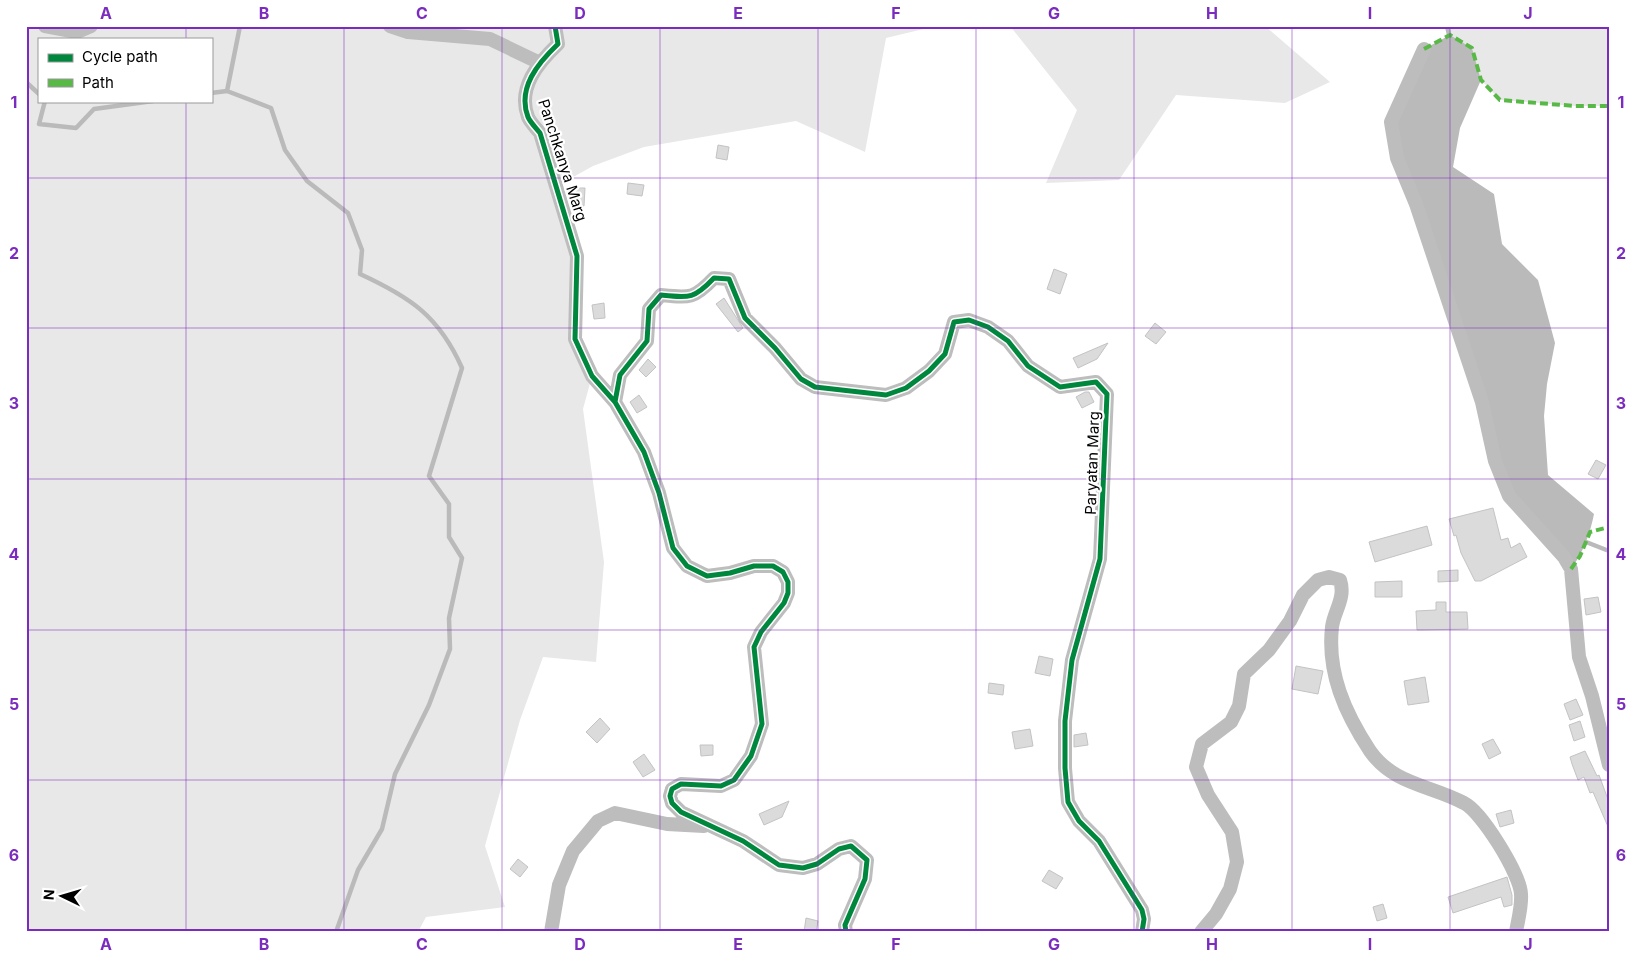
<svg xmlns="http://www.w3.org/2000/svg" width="1635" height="958" font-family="Inter,sans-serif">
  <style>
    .green { fill: #e8e8e8; fill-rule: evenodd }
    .water { fill: #bababa }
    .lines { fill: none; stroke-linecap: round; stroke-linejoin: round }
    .stream { stroke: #bababa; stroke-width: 4.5 }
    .building { fill: #dbdbdb; stroke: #c3c3c3 }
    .minor { stroke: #bdbdbd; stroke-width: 14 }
    .quiet { stroke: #58b947; stroke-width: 4; stroke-dasharray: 8 4; stroke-linecap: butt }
    .cycleway-casing { stroke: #fff; stroke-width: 8 }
    .cycleway { stroke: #00873e; stroke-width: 5 }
    .grid { fill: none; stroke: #7b2cbf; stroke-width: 1; stroke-opacity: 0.55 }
    .labels { text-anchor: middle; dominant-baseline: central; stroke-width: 4.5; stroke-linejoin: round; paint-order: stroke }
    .street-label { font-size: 15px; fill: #000; stroke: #fff }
    .neatline { fill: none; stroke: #7b2cbf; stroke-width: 2 }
    .grid-label { font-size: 16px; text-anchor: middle; font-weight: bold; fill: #7b2cbf }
  </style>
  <rect width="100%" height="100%" fill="#fff"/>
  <path class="green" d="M26,26h910l-50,12 -21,114 -69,-31 -152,26 -51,19 -36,20 20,70 -2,83 17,37 -9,33 21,153 -8,100 -53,-5 -23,63 -35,126 20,61 -79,10 -8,15h-392zM39,39h172v62h-172z
    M1010,26h255l65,56 -45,21 -109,-8 -57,85 -73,3 31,-73z
    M1447,26h162v80h-34l-75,-6 -19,-20 -9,-32 -22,-13z"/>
  <path class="water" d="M1450,35l22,13 9,32 -21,48 -7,39 41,27 8,50 36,36 17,63 -8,41 -3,32 4,59 46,39c-4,20 -11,39 -23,55l-62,-73 -118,-374 33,-73z"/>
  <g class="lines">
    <path class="stream" d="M1447,26l3,13
      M26,82l13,12
      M227,91l13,-65
      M211,93l16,-2 44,17 14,42 22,31 41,32 14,37 -2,24c50,23 79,42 102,94l-33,108 20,28v33l13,21 -13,60 1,31 -21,56 -34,69 -13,55 -24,41 -22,62
      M45,101l-6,23 37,4 18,-19 59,-8
      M1581,540l28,11"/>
  </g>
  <path class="building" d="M718,145l11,2 -2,13 -11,-2z
    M628,183l16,2 -2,11 -15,-2z
    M573,188h12l-1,18 -12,-1z
    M1054,269l13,5 -7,20 -13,-5z
    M724,298l19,30 -5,4 -22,-28z
    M604,303l1,15 -11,1 -2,-14z
    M1155,323l11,9 -10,12 -11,-8z
    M1108,343l-11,16 -19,9 -5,-10z
    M648,359l8,8 -10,10 -7,-7z
    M1085,392h4l5,10 -12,6 -6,-11z
    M639,395l8,12 -10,6 -7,-11z
    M1596,460l10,5 -8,14 -10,-5z
    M1493,508l8,32 7,-2 3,10 9,-5 7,14 -46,24h-6l-14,-28 -5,-18 -2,1 -5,-17z
    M1427,526l5,19 -57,17 -6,-20z
    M1458,570v11l-20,1v-11z
    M1402,581v16h-27v-15z
    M1598,597l3,15 -15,3 -2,-16z
    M1436,602h10v10h21l1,17 -51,1 -1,-19 20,-1z
    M1039,656l14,3 -3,17 -15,-3z
    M1296,666l27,5 -5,23 -26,-5z
    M1425,677l4,25 -21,3 -4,-24z
    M989,683l15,2 -1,10 -15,-2z
    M1576,699l7,16 -13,5 -6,-16z
    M600,718l10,11 -13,14 -11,-11z
    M1580,721l5,16 -11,4 -5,-16z
    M1030,729l3,17 -18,3 -3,-17z
    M1086,733l2,12 -14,2v-12z
    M1493,739l8,14 -12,6 -7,-15z
    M700,745h13v10l-12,1z
    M1585,751l12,25 2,-1 10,27v27l-16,-37 -3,1 -6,-16 -6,3 -6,-16 -2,-7z
    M644,754l11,16 -12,7 -10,-15z
    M789,801l-7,16 -18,8 -5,-11z
    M1511,810l3,13 -14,4 -4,-13z
    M518,859l10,8 -8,10 -10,-8z
    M1049,870l14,8 -7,11 -14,-8z
    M1507,877l5,18v10l-8,2 -3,-10 -48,16 -5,-16z
    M1383,904l4,14 -10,3 -4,-14z
    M806,918l12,3 -2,11h-12z"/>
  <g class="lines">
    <path class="minor" d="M45,26l32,6 14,-6
      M390,26l18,6 82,7 50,24
      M555,26l3,18c-20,19 -41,44 -30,73 2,5 8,11 12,16l37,123 -2,83 17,37 23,26 29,50 15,41 14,55 14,18 20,10 23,-3 24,-7h19l10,6 5,10v11l-4,10 -23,29 -7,15 8,77 -11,32 -17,24 -13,6 -40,-2 -9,5 -2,7 2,7 9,9 62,29 36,24 24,3 14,-4 22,-15 12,-3 16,14 -2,19 -20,46 1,7
      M1424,49l-33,73 6,36 19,46 66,198 13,59 14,35 55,61 7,12 8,88 13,39 17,69
      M615,402l5,-27 27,-34 2,-32 12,-14c29,3 33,4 53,-17l15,1 16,39 30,30 26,31 14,8 71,8 20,-7 23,-17 16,-17 9,-32 15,-2 19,7 20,14 20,25 32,21 36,-5 11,12 -7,165 -28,101 -7,61v47l3,34 11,19 20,20 43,69 2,9 -2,13
      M551,932l8,-47 14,-34 25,-30 17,-8 52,11 37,2
      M1201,932l15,-18 14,-25 7,-27 -5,-30 -24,-37 -12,-28 6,-23 29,-22 8,-16 5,-32 25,-24 21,-29 13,-26 15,-15 11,-3 11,3c6,18 -6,31 -8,47 -5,46 13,86 38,124 24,34 61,34 94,52 18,9 56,71 57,91 1,12 -3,26 -5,38"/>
    <path class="quiet" d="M1424,49l26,-14 22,13 9,32 19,20 75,6h34
      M1571,569l9,-13 10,-24 19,-5"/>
    <g class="cycleway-casing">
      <path id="cycleway" d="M555,26l3,18c-20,19 -41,44 -30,73 2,5 8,11 12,16l37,123 -2,83 17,37 23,26 29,50 15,41 14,55 14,18 20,10 23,-3 24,-7h19l10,6 5,10v11l-4,10 -23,29 -7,15 8,77 -11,32 -17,24 -13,6 -40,-2 -9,5 -2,7 2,7 9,9 62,29 36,24 24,3 14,-4 22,-15 12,-3 16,14 -2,19 -20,46 1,7
        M615,402l5,-27 27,-34 2,-32 12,-14c29,3 33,4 53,-17l15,1 16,39 30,30 26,31 14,8 71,8 20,-7 23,-17 16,-17 9,-32 15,-2 19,7 20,14 20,25 32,21 36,-5 11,12 -7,165 -28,101 -7,61v47l3,34 11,19 20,20 43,69 2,9 -2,13"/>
    </g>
    <use href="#cycleway" class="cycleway"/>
  </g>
  <path class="grid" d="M186,26v13M344,26v906M502,26v906M660,26v906M818,26v906M976,26v906M1134,26v906M1292,26v906M1450,26v906M186,101v831M26,178h1583M26,328h1583M26,479h1583M26,630h1583M26,780h1583"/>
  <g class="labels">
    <g class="street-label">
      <text transform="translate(563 160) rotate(72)">Panchkanya Marg</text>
      <text transform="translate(1092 463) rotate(-88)">Paryatan Marg</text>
    </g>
  </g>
  <rect width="1635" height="958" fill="none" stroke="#ffffff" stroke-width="55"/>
  <rect x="38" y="38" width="175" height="65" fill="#ffffff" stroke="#999999"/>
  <rect x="48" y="54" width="25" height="8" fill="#00873e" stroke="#999999"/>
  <text x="82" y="62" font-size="15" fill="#000000">Cycle path</text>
  <rect x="48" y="79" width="25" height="8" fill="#58b947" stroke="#999999"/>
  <text x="82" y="88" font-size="15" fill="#000000">Path</text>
  <g transform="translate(62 896) rotate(275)" stroke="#ffffff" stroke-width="4" paint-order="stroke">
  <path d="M0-4L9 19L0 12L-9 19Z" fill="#000000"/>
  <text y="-8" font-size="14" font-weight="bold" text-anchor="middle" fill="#000000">N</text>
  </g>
  <rect x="28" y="28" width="1580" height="902" class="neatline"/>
  <g class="grid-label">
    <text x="106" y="19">A</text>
    <text x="264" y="19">B</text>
    <text x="422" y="19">C</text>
    <text x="580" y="19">D</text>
    <text x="738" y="19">E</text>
    <text x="896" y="19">F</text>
    <text x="1054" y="19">G</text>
    <text x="1212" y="19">H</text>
    <text x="1370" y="19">I</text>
    <text x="1528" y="19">J</text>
    <text x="14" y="108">1</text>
    <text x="1621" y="108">1</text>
    <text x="14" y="259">2</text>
    <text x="1621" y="259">2</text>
    <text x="14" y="409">3</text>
    <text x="1621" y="409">3</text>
    <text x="14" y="560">4</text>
    <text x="1621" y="560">4</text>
    <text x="14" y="710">5</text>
    <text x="1621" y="710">5</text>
    <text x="14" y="861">6</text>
    <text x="1621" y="861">6</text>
    <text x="106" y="950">A</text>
    <text x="264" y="950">B</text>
    <text x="422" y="950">C</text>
    <text x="580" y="950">D</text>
    <text x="738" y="950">E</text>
    <text x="896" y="950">F</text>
    <text x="1054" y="950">G</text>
    <text x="1212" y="950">H</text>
    <text x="1370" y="950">I</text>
    <text x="1528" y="950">J</text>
  </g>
</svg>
